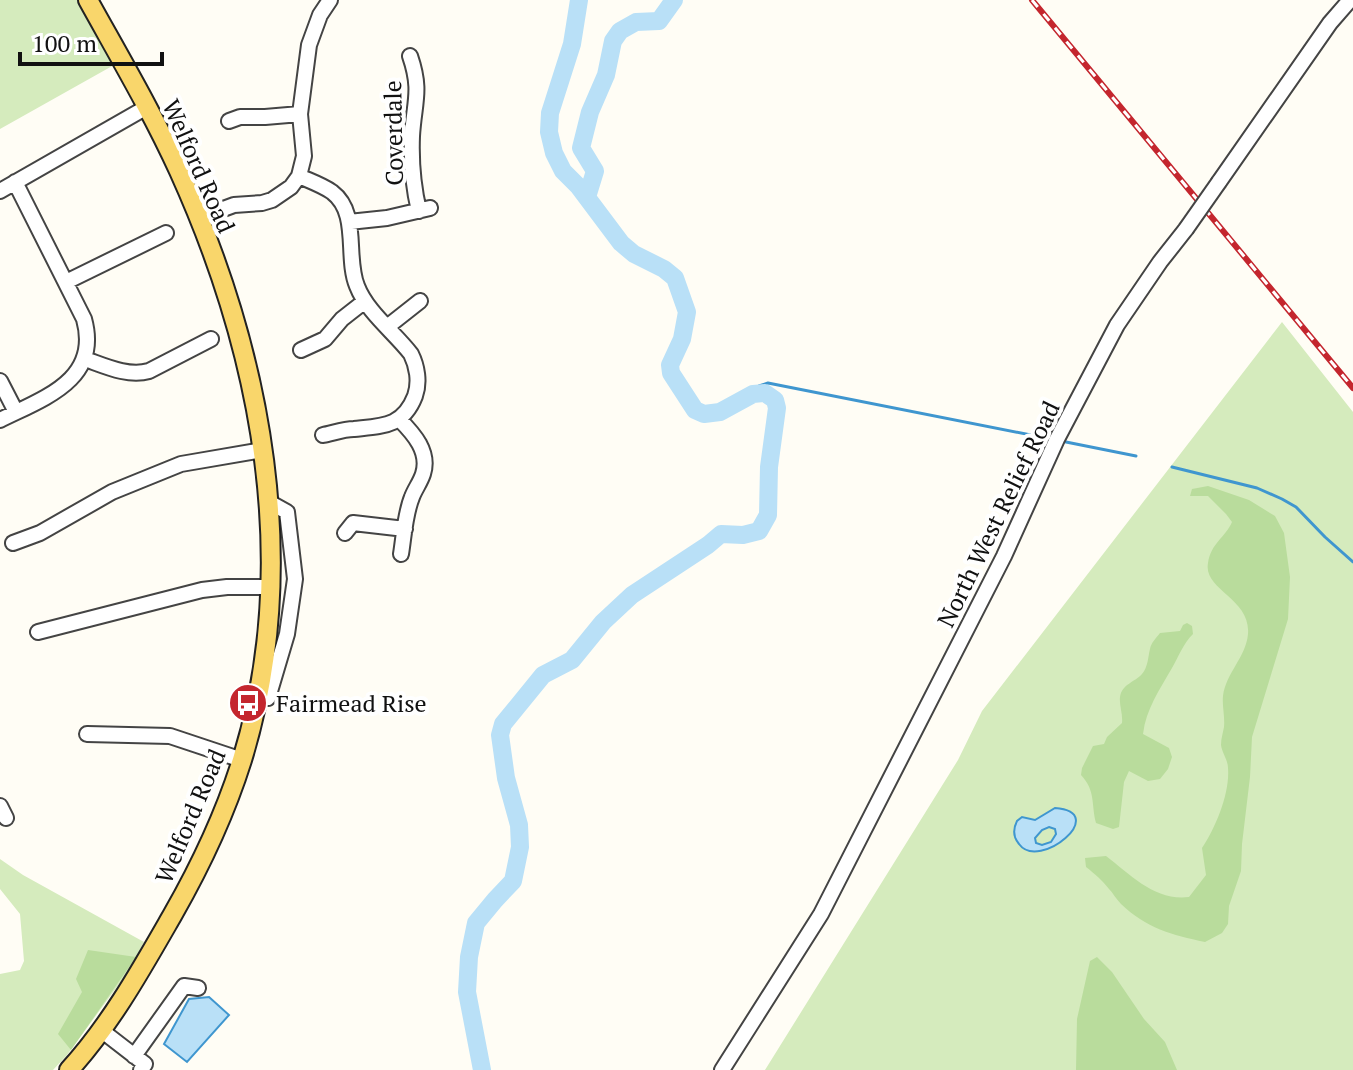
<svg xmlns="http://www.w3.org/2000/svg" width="1353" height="1070" font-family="'PT Serif',serif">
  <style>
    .green { fill: #d5ebbd }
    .forest { fill: #b9dc9c }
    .water { fill: #b9e0f7; stroke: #3f96cf; stroke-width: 2; fill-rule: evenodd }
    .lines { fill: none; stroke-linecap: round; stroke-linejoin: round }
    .stream { stroke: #3f96cf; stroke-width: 3 }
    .river { stroke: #b9e0f7; stroke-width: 18 }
    .minor-casing { stroke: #444; stroke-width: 18 }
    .major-casing { stroke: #222; stroke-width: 22 }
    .minor { stroke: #fff; stroke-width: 14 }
    .major { stroke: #f9d66b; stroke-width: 18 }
    .rail-casing { stroke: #c4262e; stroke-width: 6 }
    .rail { stroke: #fff; stroke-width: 3; stroke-dasharray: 9; stroke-linecap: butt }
    .minor-bridge-casing { stroke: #444; stroke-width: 18; stroke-linecap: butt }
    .minor-bridge { stroke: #fff; stroke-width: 14 }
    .labels { text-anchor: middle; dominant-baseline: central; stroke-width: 8; stroke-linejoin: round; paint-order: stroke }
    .street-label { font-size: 24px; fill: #111; stroke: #fff }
    .poi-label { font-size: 24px; fill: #111; stroke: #fff; text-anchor: start }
  </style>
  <rect width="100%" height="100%" fill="#fffdf5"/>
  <path class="green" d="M0,0h78l36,65 -114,64z
    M1282,322l71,90v658h-588l193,-310 24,-49z
    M0,859l23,16 121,67 -14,27 -63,86 -14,15h-53v-96l20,-4 4,-9 -4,-47 -20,-25z"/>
  <path class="forest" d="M1208,486l41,14 26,16 9,17 6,44 -2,42 -36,118 -2,40 -8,67 -1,27 -12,35 -1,18 -6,9 -17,9c-33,-7 -59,-14 -84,-38 -5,-5 -8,-11 -12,-15 -7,-9 -14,-15 -23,-22l-1,-9 21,-2c26,20 49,45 83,41l17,-22 -4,-27c14,-21 28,-55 26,-80 0,-8 -6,-15 -7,-23 0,-7 2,-12 3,-18 1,-11 -2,-21 -1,-31 3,-23 23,-39 25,-62 3,-36 -45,-44 -40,-71 3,-20 17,-25 24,-41l-6,-8 -18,-18h-18l2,-7z
    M1187,623l5,3 1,8c-10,10 -14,22 -21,34 -12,21 -26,41 -29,66l26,14 3,9 -4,12 -8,10 -12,2 -19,-10 -5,11 -5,45 -6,2 -17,-6c-5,-19 0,-32 -15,-48l1,-7 11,-22 11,-2 3,-7 15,-14c1,-9 -3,-18 -2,-26 2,-13 15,-15 22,-23 6,-7 6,-17 8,-25 1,-6 6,-11 10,-16l20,-2 3,-6z
    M88,950l48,7 -65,93 -13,-16 24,-42 -6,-13z
    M1097,957l15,15 32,47 21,23 12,28h-101l1,-51 13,-58z"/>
  <path class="water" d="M1055,808c56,4 -16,64 -36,36 -6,-7 -6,-15 -2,-23l5,-4 13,3zM1049,827l6,2 1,5 -5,8 -9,3 -6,-2 -1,-5 7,-8z
    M209,997l20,18 -42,47 -23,-18 25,-45z"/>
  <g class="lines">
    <path class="stream" d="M753,394l6,-8 9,-3 283,56
      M1061,441l75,15
      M1172,467l85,21 25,11 14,8 29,30 28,25"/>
    <path class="river" d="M587,197l8,-26 -14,-23 9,-36 16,-37 7,-34 7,-10 16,-9 23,-1 15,-21
      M482,1070l-15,-78 2,-35 7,-34 19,-23 18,-19 7,-34 -1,-22 -13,-47 -6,-43 3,-11 40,-49 29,-15 31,-38 29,-27 76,-50 13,-11 22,1 16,-4 9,-16 1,-48 8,-59 -2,-8 -10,-7 -12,1 -33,18 -16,2 -9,-4 -24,-37 -1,-8 12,-26 5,-27 -12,-34 -11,-9 -30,-15 -13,-11 -42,-56 -16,-16 -9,-18 -5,-21 1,-19 22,-69 7,-44"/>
    <g class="minor-casing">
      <path id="minor" d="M410,56c12,35 4,46 2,80 -1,26 1,50 7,75
        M229,121l11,-4h25l35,-3
        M299,176c11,5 23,9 33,16 28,21 13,65 25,94 10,26 37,46 54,68 6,12 9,28 4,42 -12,31 -33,30 -61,33 -10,0 -21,4 -31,6
        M1219,182l111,-159 20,-23
        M0,191l147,-84
        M199,218l35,-13 28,-2 10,-3 19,-13 8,-11 5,-20 -4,-42 9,-69 11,-30 10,-15
        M349,222l38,-4 43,-10
        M66,282l100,-49
        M387,327l33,-26
        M301,350l24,-11 17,-20 23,-18
        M85,359c20,7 43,18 64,12l62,-32
        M0,381l16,31
        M399,419c15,15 31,33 24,55 -3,9 -8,15 -11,23 -7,17 -8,38 -11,57
        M0,420c44,-22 101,-40 84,-101l-69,-137
        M345,533l8,-10 52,6
        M13,543l27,-10 72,-41 69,-28 82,-14
        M38,632l164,-42 25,-3h44
        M268,698l19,-64 8,-55 -8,-67 -18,-10
        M87,734l83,2 72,24
        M0,806l6,12
        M101,1030l44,34 -4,6
        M134,1056l50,-70 14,2
        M722,1070l99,-156 183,-358 53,-117 60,-114 43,-63 26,-33"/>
    </g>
    <g class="major-casing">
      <path id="major" d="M69,1070c42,-46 73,-102 104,-156 28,-49 52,-100 69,-154 60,-196 20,-406 -63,-589 -27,-59 -60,-115 -91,-171"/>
    </g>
    <use href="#minor" class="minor"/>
    <use href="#major" class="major"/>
    <g class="rail-casing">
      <path id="rail" d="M1032,0l321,388"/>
    </g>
    <use href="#rail" class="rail"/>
    <g class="minor-bridge-casing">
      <path id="minor-bridge" d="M1186,229l33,-47"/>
    </g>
    <use href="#minor-bridge" class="minor-bridge"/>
  </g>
  <defs>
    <g id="bus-disc" transform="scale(2)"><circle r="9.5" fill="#c4262e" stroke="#fff"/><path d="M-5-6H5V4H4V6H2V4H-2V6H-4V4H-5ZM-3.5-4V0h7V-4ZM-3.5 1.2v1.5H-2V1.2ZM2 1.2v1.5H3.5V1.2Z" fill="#fff"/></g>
  </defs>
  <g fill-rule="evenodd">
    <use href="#bus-disc" x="248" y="703"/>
  </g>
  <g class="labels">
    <g class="street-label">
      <text transform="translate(393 133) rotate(-91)">Coverdale</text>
      <text transform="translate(199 166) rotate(66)">Welford Road</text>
      <text transform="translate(998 514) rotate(-64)">North West Relief Road</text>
      <text transform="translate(190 816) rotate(-67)">Welford Road</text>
    </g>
    <g class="poi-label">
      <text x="276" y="703">Fairmead Rise</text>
    </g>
  </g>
  <path d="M20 52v12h142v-12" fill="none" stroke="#111111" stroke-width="4"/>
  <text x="32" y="52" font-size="24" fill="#111111" stroke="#ffffff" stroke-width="6" paint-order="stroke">100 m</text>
</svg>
